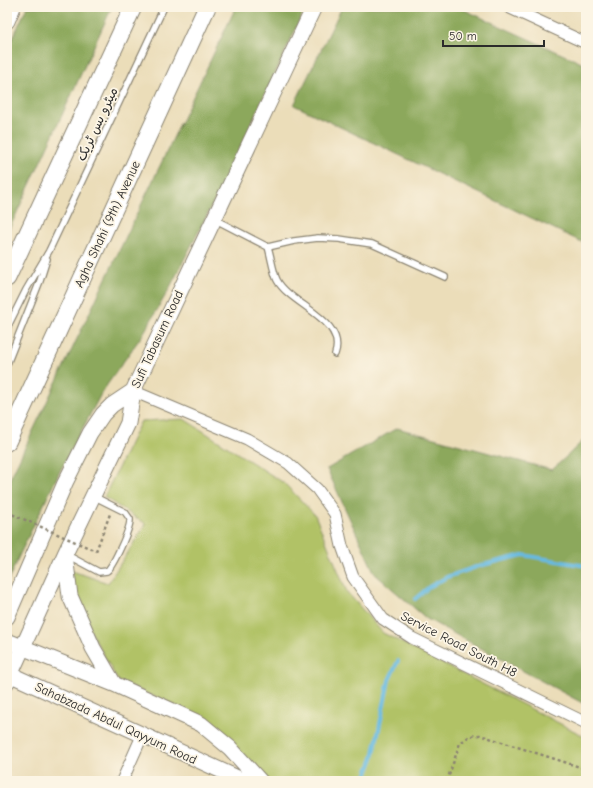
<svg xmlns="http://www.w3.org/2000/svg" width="593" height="788" font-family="'Comic Neue','Playpen Sans Arabic',sans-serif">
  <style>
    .green { fill: #b1c266; stroke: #6e7648 }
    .forest { fill: #8ca85b; stroke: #5c6a43 }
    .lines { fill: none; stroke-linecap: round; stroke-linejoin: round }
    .stream { stroke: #66bae2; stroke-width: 4 }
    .lane-casing { stroke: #8b8472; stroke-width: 8 }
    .street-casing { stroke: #8b8472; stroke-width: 13 }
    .secondary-casing { stroke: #8b8472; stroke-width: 17 }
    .primary-casing { stroke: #8b8472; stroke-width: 19 }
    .path { stroke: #8b8472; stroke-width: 2.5; stroke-dasharray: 3 3; stroke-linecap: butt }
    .lane { stroke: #fff; stroke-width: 5.5 }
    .street { stroke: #fff; stroke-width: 11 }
    .secondary { stroke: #fff; stroke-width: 15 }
    .primary { stroke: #fff; stroke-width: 17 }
    .path-bridge { stroke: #8b8472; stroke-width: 2.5; stroke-dasharray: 3 3; stroke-linecap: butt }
    .labels { text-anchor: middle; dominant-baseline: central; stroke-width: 3.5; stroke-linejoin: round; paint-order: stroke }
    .street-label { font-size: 13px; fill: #2b2b2b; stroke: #fcf5e5 }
  </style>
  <rect width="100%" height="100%" fill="#fcf5e5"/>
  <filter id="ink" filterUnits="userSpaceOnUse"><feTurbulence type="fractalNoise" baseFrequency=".025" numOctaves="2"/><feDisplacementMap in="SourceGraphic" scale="8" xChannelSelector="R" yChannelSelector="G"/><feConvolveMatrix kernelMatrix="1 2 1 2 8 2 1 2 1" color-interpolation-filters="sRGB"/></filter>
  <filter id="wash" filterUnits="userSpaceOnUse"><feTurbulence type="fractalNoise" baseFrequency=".012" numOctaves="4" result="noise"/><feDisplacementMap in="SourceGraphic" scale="16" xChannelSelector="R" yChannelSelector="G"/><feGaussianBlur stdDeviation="0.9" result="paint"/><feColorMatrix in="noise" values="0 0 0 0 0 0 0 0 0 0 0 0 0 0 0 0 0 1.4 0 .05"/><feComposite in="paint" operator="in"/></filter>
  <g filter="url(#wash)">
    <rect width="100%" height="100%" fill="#ebddb9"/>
    <path class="green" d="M184,419l100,64 31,32 32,77 36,41 203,104v44h-320l-74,-68 -74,-32 -41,-74 -8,-37 39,13 38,-59 -42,-27 37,-76z"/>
    <path class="forest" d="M27,7h85l-105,227v-184z
      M236,7h70l-80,171 -58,113 -25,43 -41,58 -43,81 -40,83 -12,27v-98z
      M342,7h116l128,58v179l-292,-139z
      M397,428l155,42 34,-32v267l-159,-86 -52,-45 -48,-105z"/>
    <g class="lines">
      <path class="stream" d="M415,599l14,-12 18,-10 32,-11 44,-11 63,11
        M364,781l9,-23 16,-78 9,-19"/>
    </g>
  </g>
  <g filter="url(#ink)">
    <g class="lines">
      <g class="lane-casing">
        <path id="lane" d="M214,219l54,28 26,-6 24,-3 21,1 33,5 73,33
          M268,247c3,9 5,25 9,33 13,25 70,40 58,74
          M7,328l19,-38 23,-39 115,-244
          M7,364l33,-83 7,-22
          M67,555l32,17 8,-1c6,-5 24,-43 23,-52l-5,-7 -32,-16"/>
      </g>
      <g class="street-casing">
        <path id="street" d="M508,7l78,36
          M133,391l114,48 41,24 29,26 18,25 7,32 11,31 30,42 29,19 174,85
          M122,781l20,-45"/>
      </g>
      <g class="secondary-casing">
        <path id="secondary" d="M7,21l6,-14
          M65,555l5,41 23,52 21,36
          M7,617l58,-134 25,-50 13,-19 9,-9 21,-14
          M7,641l107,43 87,40 29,24 30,33
          M7,673l237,108
          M7,682l58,-128 63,-131 5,-32 181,-384"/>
      </g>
      <g class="primary-casing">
        <path id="primary" d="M7,278l126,-271
          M7,442l200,-435"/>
      </g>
      <path class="path" d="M96,551l14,-37
        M447,781l13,-38 10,-7 10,-1 106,34"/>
      <use href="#lane" class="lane"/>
      <use href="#street" class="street"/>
      <use href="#secondary" class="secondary"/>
      <use href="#primary" class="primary"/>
      <path class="path-bridge" d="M7,512l89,39"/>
    </g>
  </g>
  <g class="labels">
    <g class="street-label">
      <text transform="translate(97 124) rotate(-65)">میٹرو بس ٹریک</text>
      <text transform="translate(107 224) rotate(-65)">Agha Shahi (9th) Avenue</text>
      <text transform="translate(157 339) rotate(-65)">Sufi Tabasum Road</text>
      <text transform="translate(459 644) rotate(27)">Service Road South H8</text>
      <text transform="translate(116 723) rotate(25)">Sahabzada Abdul Qayyum Road</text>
    </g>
  </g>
  <rect width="593" height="788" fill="none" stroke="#fcf5e5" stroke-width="24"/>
  <path d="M443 40v6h101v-6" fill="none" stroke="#2b2b2b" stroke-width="2"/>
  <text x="449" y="40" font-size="12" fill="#2b2b2b" stroke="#fcf5e5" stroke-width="3" paint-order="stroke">50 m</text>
</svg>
